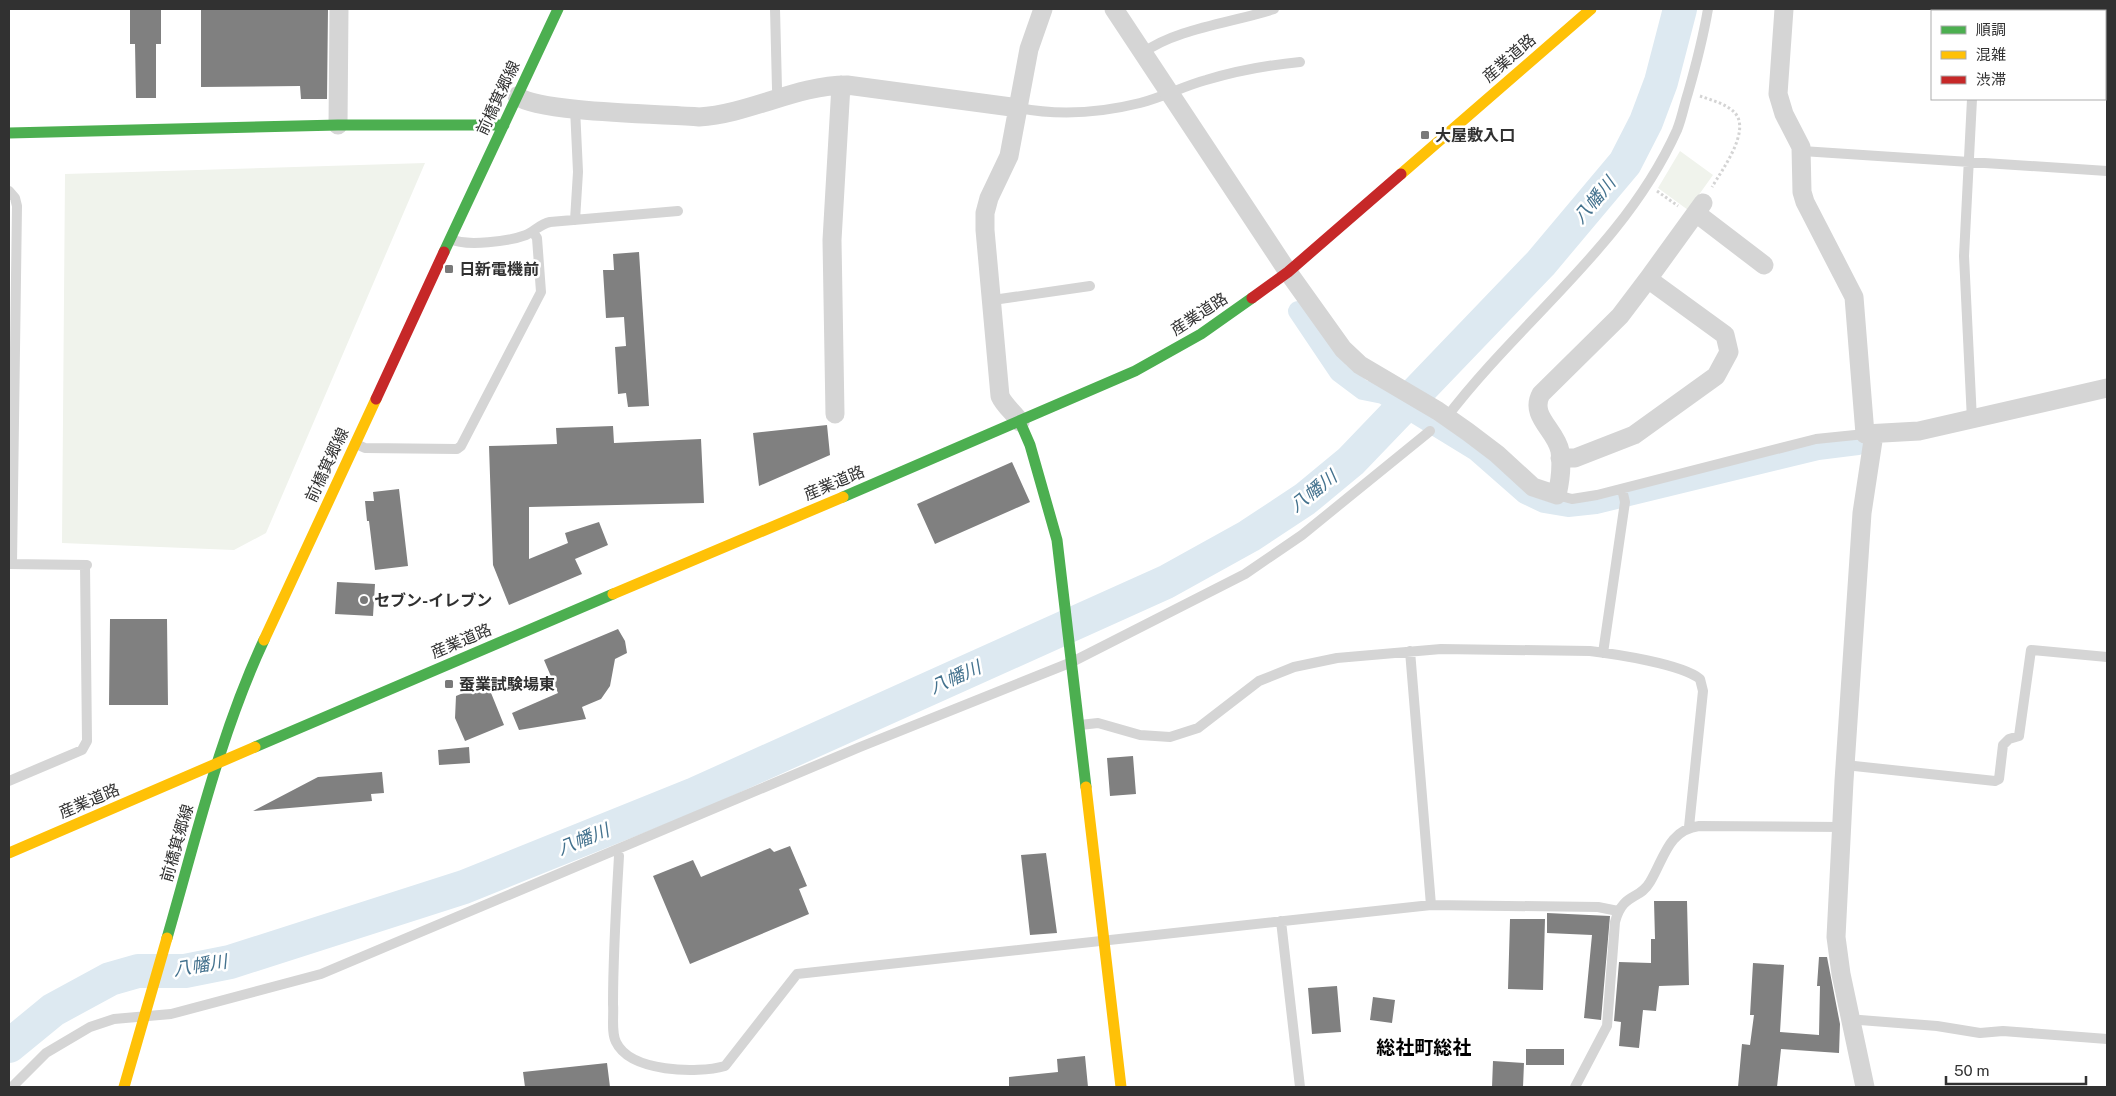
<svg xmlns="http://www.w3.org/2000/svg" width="2116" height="1096" font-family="'Public Sans','Noto Sans JP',sans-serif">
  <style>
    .green { fill: #f0f3ec }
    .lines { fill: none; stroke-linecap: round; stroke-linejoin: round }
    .canal { stroke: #dde9f1; stroke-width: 20 }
    .river { stroke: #dde9f1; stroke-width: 34 }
    .building { fill: #808080 }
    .path { stroke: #d4d4d4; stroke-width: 3; stroke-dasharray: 2.5 2.5; stroke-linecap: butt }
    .lane { stroke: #d5d5d5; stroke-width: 10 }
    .street { stroke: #d5d5d5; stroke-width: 19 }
    .fast { stroke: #4caf50; stroke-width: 11 }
    .slow { stroke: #ffc107; stroke-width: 11 }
    .jam { stroke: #c62828; stroke-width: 11 }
    .poi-dot { fill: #797979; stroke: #fff; stroke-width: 2 }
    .labels { text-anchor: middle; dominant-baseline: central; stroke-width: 5; stroke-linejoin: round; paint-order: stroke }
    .street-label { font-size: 16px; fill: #313131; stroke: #fff }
    .poi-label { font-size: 16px; font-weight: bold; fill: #313131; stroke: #fff; text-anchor: start }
    .water-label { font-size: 18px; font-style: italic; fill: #44728e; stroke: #fff }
    .quarter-label { font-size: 19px; font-weight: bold; fill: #000; stroke: #fff }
  </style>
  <rect width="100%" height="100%" fill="#fff"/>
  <path class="green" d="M1680,151l33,24 -25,35 -30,-22z
    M425,163l-159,370 -32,17 -172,-7 3,-369z"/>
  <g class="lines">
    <path class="canal" d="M1298,311l41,61 24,18 20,4 93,57 49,43 19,9 24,4 28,-3 222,-54 40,-5"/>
    <path class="river" d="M9,1046l44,-36 57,-31 28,-8h47l45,-9 234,-75 231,-93 471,-212 83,-46 56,-37 46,-38 190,-198 84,-100 21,-41 15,-40 19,-73"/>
  </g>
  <path class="building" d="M130,9h31v35h-5v54h-20l-1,-54h-5z
    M201,9h127l-1,90h-26l-1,-13 -99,1z
    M639,252l10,154 -21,1 -2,-14 -8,1 -3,-47 11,-1 -2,-29 -18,1 -3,-48h11l-1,-16z
    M827,425l3,30 -71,31 -6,-53z
    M613,426l1,17 87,-4 3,64 -175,4v52l39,-16 -3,-10 34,-11 9,23 -33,14 7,15 -73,31 -16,-40 -4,-119 68,-2 -1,-16z
    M1012,462l18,40 -95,42 -18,-40z
    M399,489l9,77 -33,4 -6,-49h-2l-2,-20h9l-1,-9z
    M337,582l38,2 -2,32 -38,-2z
    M110,619h57l1,86h-59z
    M618,629l7,12 2,12 -12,6 -5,27 -9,13 -19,8 4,12 -67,11 -7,-17 46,-20 -14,-33z
    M487,683l17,42 -39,16 -10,-23 1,-22z
    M469,747l1,16 -31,2 -1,-15z
    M1133,756l3,38 -26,2 -3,-38z
    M382,772l2,21 -13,1 1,7 -119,10 65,-34z
    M790,846l17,40 -8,3 10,25 -119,50 -37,-88 40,-16 8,17 69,-29 4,4z
    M1046,853l11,80 -27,2 -9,-80z
    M1654,901h33l2,84 -30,1 -3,25 -13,-1 -4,38 -20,-2 2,-24 -7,-1 5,-59 32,1v-24h4z
    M1547,913l63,3 -9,104 -17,-2 8,-83 -45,-2z
    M1510,919h35l-2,71 -35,-1z
    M1819,957h8l13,67 -1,29 -58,-4 -4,38h-39l4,-43 8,1 4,-30h-4l3,-52 31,2 -4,67 39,3 1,-49h-3z
    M1337,986l4,46 -29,2 -4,-46z
    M1373,997l22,3 -3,23 -22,-3z
    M1526,1049h38v16h-38z
    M1085,1056l3,31h-79v-10l49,-5 -1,-13z
    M1493,1061l31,2 -1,24h-31z
    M607,1063l3,24h-85l-2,-15z"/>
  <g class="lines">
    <path class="path" d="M1700,96c11,4 27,8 35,17 16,18 -13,57 -23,74
      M1657,191l21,15"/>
    <path class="lane" d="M775,9l2,80 3,9
      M1978,11v-2
      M1143,53c31,-24 92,-31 131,-44
      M2105,54h2
      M1019,108c41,8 81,5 121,-5 23,-6 44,-17 66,-23 30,-9 63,-15 94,-18
      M1802,151l305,20
      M9,191l6,7 2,8 -5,358
      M575,220l3,-48 -3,-64
      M451,239c15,8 59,2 75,-4 8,-4 15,-11 24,-13l128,-11
      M993,300l97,-14
      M1446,418c75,-99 179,-172 231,-288 5,-12 7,-25 11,-37 8,-28 15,-55 20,-84
      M1972,420l-8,-164 8,-157
      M356,444l9,4 92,1 4,-3 80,-154 -4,-54 -4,-6
      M1557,495l15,4 25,-4 219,-56 49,-5
      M9,564l78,1
      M1410,651l21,254
      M1603,653l22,-151 -3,-13
      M1080,725l18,-2 42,12 30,2 28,-9 61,-47 35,-14 43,-9 104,-9 149,2c25,3 92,13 110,28l3,12 -14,136
      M1845,765l150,16 4,-2 4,-34 6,-6 10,-3 12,-86 76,7
      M9,781l73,-31 5,-9 -2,-176
      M617,850l2,6c-3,50 -6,99 -6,148 1,12 -2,28 3,38 14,30 81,32 109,24l72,-92 634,-69 167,2 20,4
      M1281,921l19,166
      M1851,1023l9,-3 77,6 43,7 23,-2 104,8
      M12,1087l34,-34 44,-26 24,-8 57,-5 150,-40 539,-227 212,-85 173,-88 57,-39 128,-104
      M1575,1087l32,-61 8,-104c8,-30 24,-21 35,-40 14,-23 18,-52 49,-56l142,1"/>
    <path class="street" d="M1114,9l174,263 55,77 17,16 78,46 30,21 29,22 36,33 24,8c3,-13 5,-30 3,-44 -4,-21 -31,-35 -19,-57l79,-78 28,-37 77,56 4,17 -13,24 -82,59 -59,23h-15
      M1784,9l-6,85 6,20 17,33 1,45 3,10 49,95 11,137 54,-3 188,-43
      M517,96c23,17 147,18 182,21 50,-3 98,-32 148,-32l172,23
      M338,125l1,-116
      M1696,213l68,52
      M1648,279l55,-76
      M835,414l-3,-174 9,-155
      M1020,422c-6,-10 -15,-15 -20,-26l-15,-166v-17l4,-15 20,-42 20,-107 14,-40
      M1865,1087l-24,-113 -5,-37 8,-156 18,-268 12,-79"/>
    <path class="fast" d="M9,133l329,-8h166
      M444,252l114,-243
      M1020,422l10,23 27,95 29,247
      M843,497l292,-126 66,-37 51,-36
      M255,747l358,-153
      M167,938c29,-100 53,-204 97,-298"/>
    <path class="slow" d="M1401,174l190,-165
      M613,594l230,-97
      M264,640l112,-241
      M1086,787l35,300
      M9,853l246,-106
      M124,1087l43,-149"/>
    <path class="jam" d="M1252,298l36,-26 113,-98
      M376,399l68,-147"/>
  </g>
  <g class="poi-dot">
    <rect x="1420" y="130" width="10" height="10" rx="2.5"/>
    <rect x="444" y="264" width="10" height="10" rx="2.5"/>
    <circle cx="364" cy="600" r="5"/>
    <rect x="444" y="679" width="10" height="10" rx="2.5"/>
  </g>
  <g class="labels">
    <g class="street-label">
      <text transform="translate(1509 58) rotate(-41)">産業道路</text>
      <text transform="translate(498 98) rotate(-65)">前橋箕郷線</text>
      <text transform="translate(1199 314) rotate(-33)">産業道路</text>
      <text transform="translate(327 465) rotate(-65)">前橋箕郷線</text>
      <text transform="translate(834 483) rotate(-23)">産業道路</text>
      <text transform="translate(461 641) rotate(-23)">産業道路</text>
      <text transform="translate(89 801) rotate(-23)">産業道路</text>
      <text transform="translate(177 843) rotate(-74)">前橋箕郷線</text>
    </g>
    <g class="poi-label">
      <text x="1435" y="135">大屋敷入口</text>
      <text x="459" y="269">日新電機前</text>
      <text x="374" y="600">セブン-イレブン</text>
      <text x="459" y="684">蚕業試験場東</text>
    </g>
    <g class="water-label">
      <text transform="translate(1594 200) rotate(-50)">八幡川</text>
      <text transform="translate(1313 491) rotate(-38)">八幡川</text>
      <text transform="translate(955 677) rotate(-24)">八幡川</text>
      <text transform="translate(583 839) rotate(-22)">八幡川</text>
      <text transform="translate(200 965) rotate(-9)">八幡川</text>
    </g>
    <g class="quarter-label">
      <text x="1424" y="1047">総社町総社</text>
    </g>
  </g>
  <rect width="2116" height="1096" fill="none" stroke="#313131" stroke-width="20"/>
  <rect x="1931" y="10" width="175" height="90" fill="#ffffff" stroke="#adadad"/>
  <rect x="1941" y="26" width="25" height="8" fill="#4caf50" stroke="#adadad"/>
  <text x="1976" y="35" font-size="15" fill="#313131">順調</text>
  <rect x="1941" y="51" width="25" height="8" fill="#ffc107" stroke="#adadad"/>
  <text x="1976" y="60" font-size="15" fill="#313131">混雑</text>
  <rect x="1941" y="76" width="25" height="8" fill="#c62828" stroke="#adadad"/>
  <text x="1976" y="85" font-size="15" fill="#313131">渋滞</text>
  <path d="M1946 1076v8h140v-8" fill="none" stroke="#313131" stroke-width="2.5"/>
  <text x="1954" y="1076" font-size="15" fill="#313131" stroke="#ffffff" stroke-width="4" paint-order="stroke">50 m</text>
</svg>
